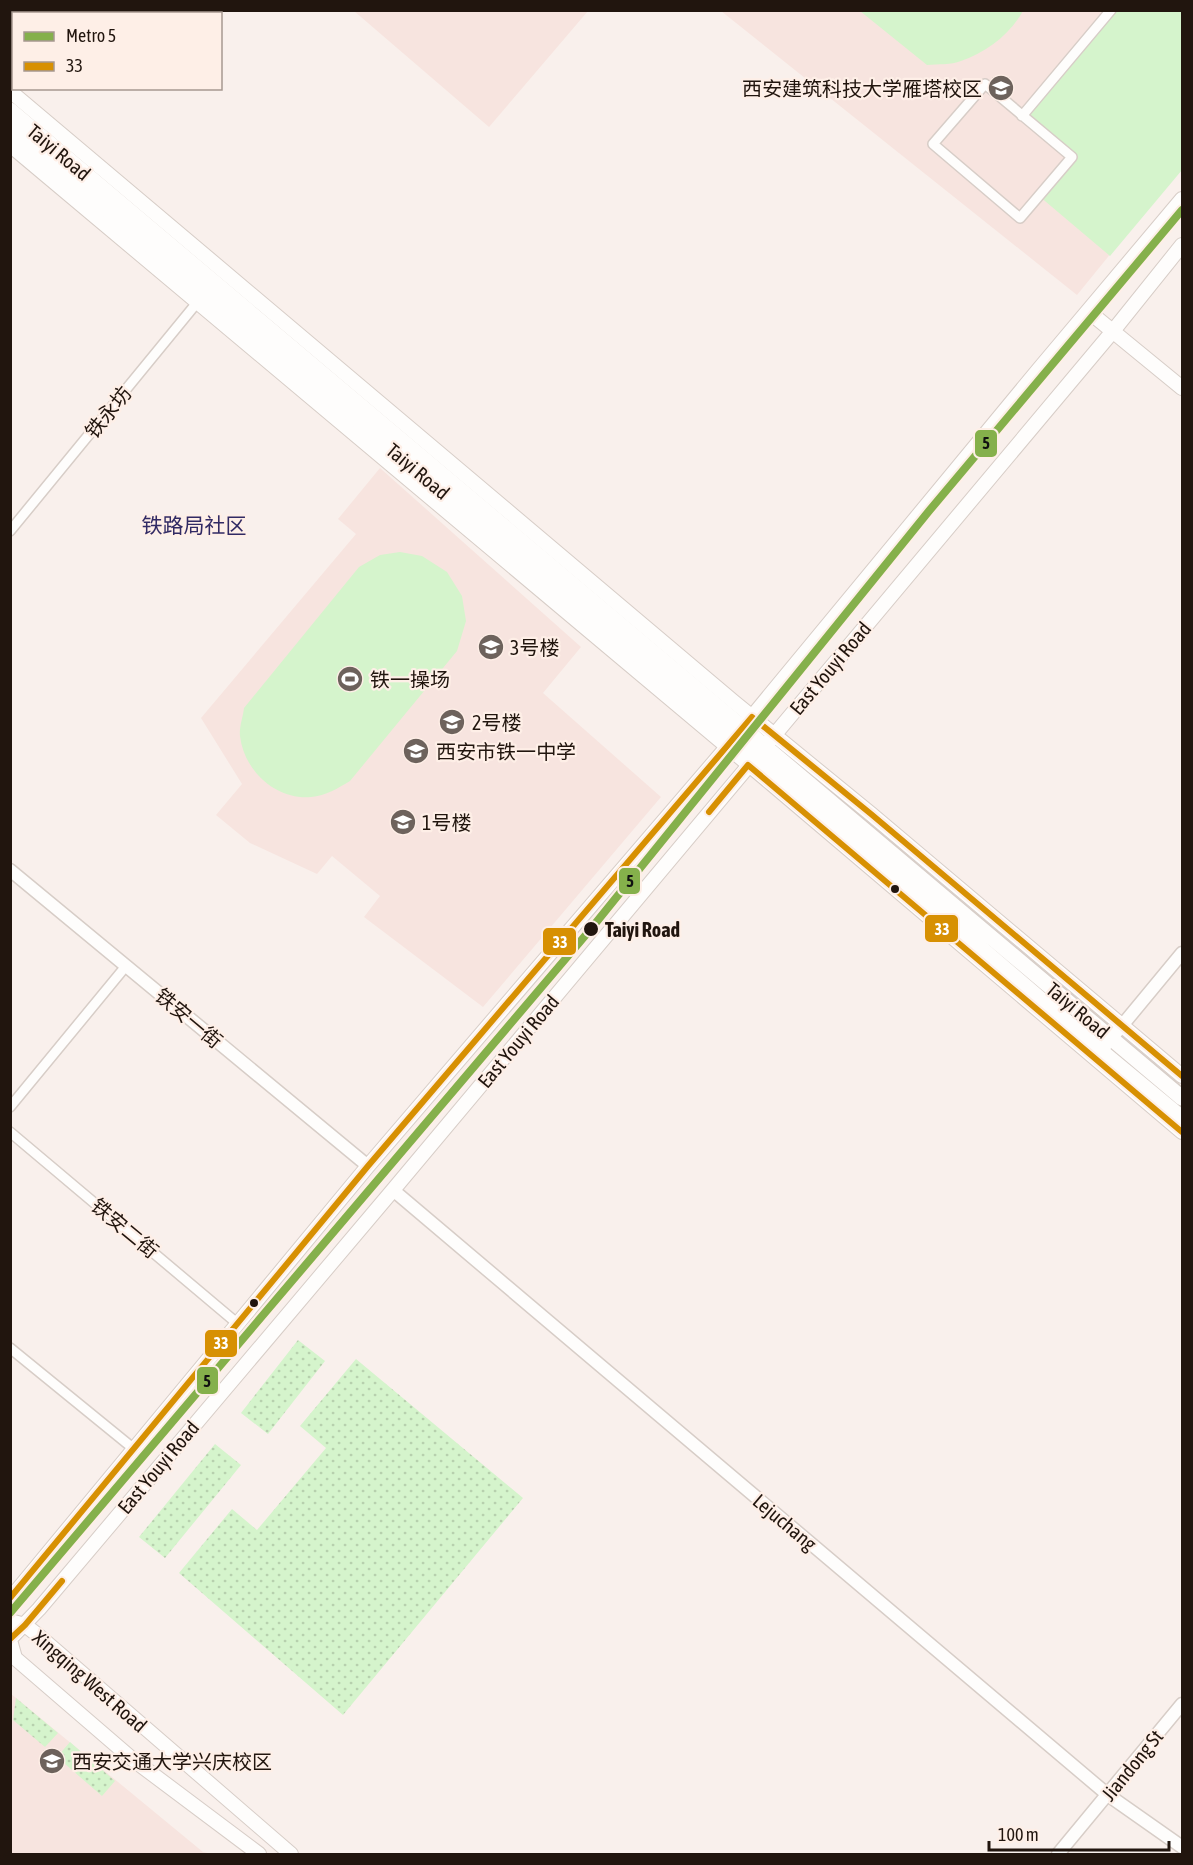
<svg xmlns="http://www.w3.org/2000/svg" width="1193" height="1865" font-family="'Asap Condensed','Noto Sans SC',sans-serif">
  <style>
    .education { fill: #f7e4df }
    .grass { fill: url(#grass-dots) }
    .garden { fill: #d5f4cc }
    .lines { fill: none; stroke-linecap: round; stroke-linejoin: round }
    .minor-casing { stroke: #d7cdc7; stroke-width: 12 }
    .tertiary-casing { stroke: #d7cdc7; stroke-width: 15 }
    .secondary-casing { stroke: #d7cdc7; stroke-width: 16 }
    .primary-casing { stroke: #d7cdc7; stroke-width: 18 }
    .minor { stroke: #fefdfc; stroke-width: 9 }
    .tertiary { stroke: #fefdfc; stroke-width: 12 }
    .secondary { stroke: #fefdfc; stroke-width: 14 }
    .primary { stroke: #fefdfc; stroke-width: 15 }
    .bus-1-casing { stroke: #feefe7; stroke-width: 10 }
    .bus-1 { stroke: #d79002; stroke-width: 6 }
    .metro-1-casing { stroke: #feefe7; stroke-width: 12 }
    .metro-1 { stroke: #85b04b; stroke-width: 8 }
    .bus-dot { fill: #21150e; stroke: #feefe7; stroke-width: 2 }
    .labels { text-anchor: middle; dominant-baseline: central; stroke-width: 4.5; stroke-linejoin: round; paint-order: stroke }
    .poi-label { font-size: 20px; fill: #21150e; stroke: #feefe7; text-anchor: start }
    .street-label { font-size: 20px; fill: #21150e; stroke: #feefe7 }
    .stop-label { font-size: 20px; font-weight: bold; fill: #21150e; stroke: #feefe7; text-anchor: start }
    .neighbourhood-label { font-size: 21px; fill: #312a64; stroke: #feefe7 }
    .line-badge { stroke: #feefe7; stroke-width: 2 }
    .badge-label { font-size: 16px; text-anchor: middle; font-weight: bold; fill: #fff }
    .pale-badge-label { font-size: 16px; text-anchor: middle; font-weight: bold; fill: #111 }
  </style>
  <defs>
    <pattern id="grass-dots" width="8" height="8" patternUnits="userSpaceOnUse" patternTransform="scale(1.5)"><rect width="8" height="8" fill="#d5f4cc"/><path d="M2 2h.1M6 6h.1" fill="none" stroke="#b7d0ae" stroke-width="1.8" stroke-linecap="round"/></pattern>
  </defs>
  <rect width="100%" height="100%" fill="#f9f0ec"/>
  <path class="education" d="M354,11h234l-99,116z
    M721,11h461v155l-105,129z
    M380,468l201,179 -38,46 118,104 -178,210 -119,-90 16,-21 -48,-40 -15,18 -67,-31 -34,-28 26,-31 -41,-66 155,-184 -18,-15z
    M10,1693l193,159 9,2h-201z"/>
  <path class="grass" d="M298,1340l27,21 -57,73 -27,-21z
    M356,1359l167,139 -180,217 -164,-142 53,-64 25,21 69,-82 -26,-22z
    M215,1444l26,21 -76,93 -26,-21z
    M16,1698l42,35 -13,14 -32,-27z
    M70,1742l45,39 -13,15 -45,-39z"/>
  <path class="garden" d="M860,11h163c-13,23 -36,41 -62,50 -10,4 -23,3 -34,4z
    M1111,11h71v159l-72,86 -71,-60 32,-39 -49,-41z
    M400,552l22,4 25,16 15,24 4,25 -9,30 -107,130c-12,7 -24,15 -39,16 -35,3 -67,-26 -71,-61 -1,-9 3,-19 4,-28l115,-141 21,-12z"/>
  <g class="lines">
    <g class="minor-casing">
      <path id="minor" d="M985,84l87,73 -52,61 -87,-74z
        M1022,116l89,-106
        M10,531l190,-232
        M10,1107l116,-141
        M10,1132l228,192
        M10,1348l124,101"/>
    </g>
    <g class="tertiary-casing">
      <path id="tertiary" d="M10,870l358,296
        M1101,1051l81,-98
        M393,1190l715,605 74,52
        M1058,1854l124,-150"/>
    </g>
    <g class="secondary-casing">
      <path id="secondary" d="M10,91l724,611 137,112 311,262
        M10,145l763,640 409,347
        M1088,311l94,77
        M10,1599l358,-433 359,-419 312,-378 143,-170
        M10,1621l15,4 14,11 252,218
        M10,1639l29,-30 354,-419 720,-859 69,-86
        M10,1640l5,18 116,100 128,96"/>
    </g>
    <g class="primary-casing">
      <path id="primary" d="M10,110l1172,988
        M10,128l713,599 378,324 81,67"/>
    </g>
    <use href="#minor" class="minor"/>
    <use href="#tertiary" class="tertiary"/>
    <use href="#secondary" class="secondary"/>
    <use href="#primary" class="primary"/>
    <g class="bus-1-casing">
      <path id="bus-1" d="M709,812l39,-47 434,367
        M10,1598l358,-432 384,-449 119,97 311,262
        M10,1639l15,-14 37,-44"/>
    </g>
    <use href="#bus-1" class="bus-1"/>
    <g class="metro-1-casing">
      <path id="metro-1" d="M10,1613l580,-683 339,-419 253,-301"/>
    </g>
    <use href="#metro-1" class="metro-1"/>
  </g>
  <defs>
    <g id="university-disc" transform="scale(1.35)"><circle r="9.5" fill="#6d625c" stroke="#feefe7"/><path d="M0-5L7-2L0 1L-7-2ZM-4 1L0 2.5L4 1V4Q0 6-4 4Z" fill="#fff"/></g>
    <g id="school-disc" transform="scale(1.35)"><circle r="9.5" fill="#6d625c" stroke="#feefe7"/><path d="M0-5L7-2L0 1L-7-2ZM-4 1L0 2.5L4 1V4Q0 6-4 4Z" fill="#fff"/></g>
    <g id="stadium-disc" transform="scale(1.35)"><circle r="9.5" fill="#6d625c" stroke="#feefe7"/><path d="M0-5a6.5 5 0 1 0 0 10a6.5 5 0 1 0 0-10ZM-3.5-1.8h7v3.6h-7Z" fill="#fff"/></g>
  </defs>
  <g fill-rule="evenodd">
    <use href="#university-disc" x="1001" y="88"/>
    <use href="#school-disc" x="491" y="647"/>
    <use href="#stadium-disc" x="350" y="679"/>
    <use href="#school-disc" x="452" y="722"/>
    <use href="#school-disc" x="416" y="751"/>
    <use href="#school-disc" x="403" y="822"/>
    <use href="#university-disc" x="52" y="1761"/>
  </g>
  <g class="bus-dot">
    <circle cx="895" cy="889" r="5"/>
    <circle cx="591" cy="929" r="8"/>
    <circle cx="254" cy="1303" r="5"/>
  </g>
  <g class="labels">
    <g class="poi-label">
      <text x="982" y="88" text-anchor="end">西安建筑科技大学雁塔校区</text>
      <text x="510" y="647">3号楼</text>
      <text x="370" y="679">铁一操场</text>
      <text x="472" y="722">2号楼</text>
      <text x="436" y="751">西安市铁一中学</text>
      <text x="422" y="822">1号楼</text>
      <text x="72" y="1761">西安交通大学兴庆校区</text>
    </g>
    <g class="street-label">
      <text transform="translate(59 152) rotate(40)">Taiyi Road</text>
      <text transform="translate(108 412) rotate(-51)">铁永坊</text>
      <text transform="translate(418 471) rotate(40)">Taiyi Road</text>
      <text transform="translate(830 668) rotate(-50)">East Youyi Road</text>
      <text transform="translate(1078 1010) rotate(40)">Taiyi Road</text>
      <text transform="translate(189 1018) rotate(40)">铁安一街</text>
      <text transform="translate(518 1041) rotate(-50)">East Youyi Road</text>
      <text transform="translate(125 1228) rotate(40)">铁安二街</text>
      <text transform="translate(158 1467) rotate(-50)">East Youyi Road</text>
      <text transform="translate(785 1522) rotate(40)">Lejuchang</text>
      <text transform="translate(90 1681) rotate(41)">Xingqing West Road</text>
      <text transform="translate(1132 1765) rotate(-51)">Jiandong St</text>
    </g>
    <g class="stop-label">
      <text x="605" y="929">Taiyi Road</text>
    </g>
    <g class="neighbourhood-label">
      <text x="194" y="525">铁路局社区</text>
    </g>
  </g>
  <g class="line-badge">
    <rect x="974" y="429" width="24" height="29" rx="6" fill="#85b04b"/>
    <rect x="618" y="867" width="23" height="28" rx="6" fill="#85b04b"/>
    <rect x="924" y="914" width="35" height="29" rx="6" fill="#d79002"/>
    <rect x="542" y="927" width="35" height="29" rx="6" fill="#d79002"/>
    <rect x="204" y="1329" width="34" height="29" rx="6" fill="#d79002"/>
    <rect x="196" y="1366" width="23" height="29" rx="6" fill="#85b04b"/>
  </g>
  <g class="badge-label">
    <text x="942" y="935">33</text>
    <text x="560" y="948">33</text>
    <text x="221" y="1349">33</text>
  </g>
  <g class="pale-badge-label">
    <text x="986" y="449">5</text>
    <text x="630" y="887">5</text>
    <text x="207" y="1387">5</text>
  </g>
  <rect width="1193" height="1865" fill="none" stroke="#21150e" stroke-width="24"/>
  <rect x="12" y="12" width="210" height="78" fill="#feefe7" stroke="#a69890" stroke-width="1.5"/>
  <rect x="24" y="32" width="30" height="9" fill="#85b04b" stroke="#a69890" stroke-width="1.5"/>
  <text x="66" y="42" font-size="18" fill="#21150e">Metro 5</text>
  <rect x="24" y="62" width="30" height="9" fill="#d79002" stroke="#a69890" stroke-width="1.5"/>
  <text x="66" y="72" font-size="18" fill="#21150e">33</text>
  <path d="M989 1841v9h180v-9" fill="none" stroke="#21150e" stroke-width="3"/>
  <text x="998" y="1841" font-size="18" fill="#21150e" stroke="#feefe7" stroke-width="4.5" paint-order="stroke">100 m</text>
</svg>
